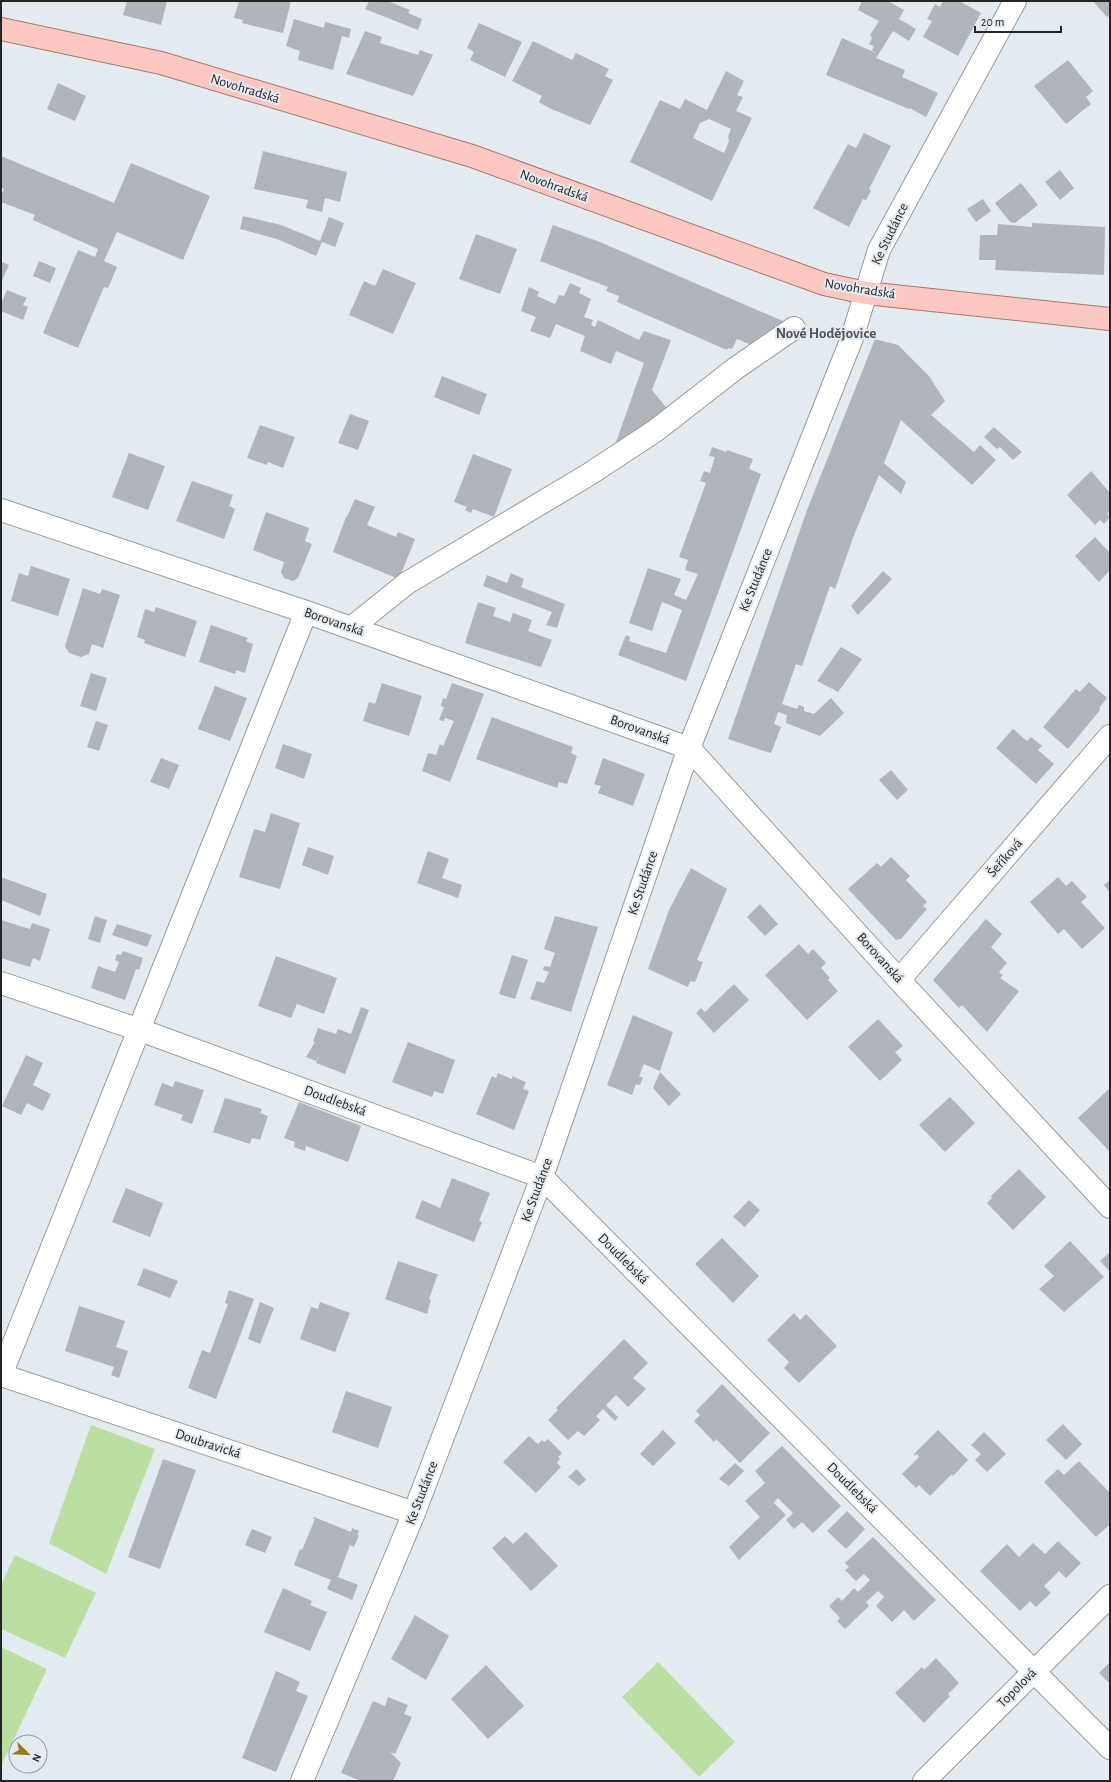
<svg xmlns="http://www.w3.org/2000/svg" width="1111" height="1782" font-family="'Alegreya Sans',sans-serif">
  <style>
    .green { fill: #bbdfa3 }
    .building { fill: #afb5ba; fill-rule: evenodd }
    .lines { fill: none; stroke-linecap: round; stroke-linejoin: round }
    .minor-casing { stroke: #969ca1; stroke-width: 24 }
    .major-casing { stroke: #ac786f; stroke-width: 24 }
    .minor { stroke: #fff; stroke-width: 22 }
    .major { stroke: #fac8c0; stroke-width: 22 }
    .labels { text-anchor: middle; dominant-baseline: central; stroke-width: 4; stroke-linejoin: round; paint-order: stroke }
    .street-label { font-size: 14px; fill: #232527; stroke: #e3eaf0 }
    .neighbourhood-label { font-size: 15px; font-weight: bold; fill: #50555a; stroke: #e3eaf0 }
  </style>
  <rect width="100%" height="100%" fill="#e3eaf0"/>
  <path class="green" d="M91,1425l64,24 -49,125 -57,-31z
    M15,1555l81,38 -31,65 -64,-29v-44z
    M1,1647l46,22 -46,97z
    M658,1662l77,80 -36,35 -77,-80z"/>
  <path class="building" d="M127,1h40l-6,24 -38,-10z
    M239,1h52l-8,32 -41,-10 1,-3 -9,-2z
    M369,1h18l23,9 -2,3 14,6 -4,11 -53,-21z
    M862,1h26l16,9 -5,9 17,10 -7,12 -16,-10 -17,27 29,12 -3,7 36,16 -12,24 -16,-9 -1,1 -83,-34 16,-37 34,15 -4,-3 2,-4 -5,-2 3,-6 -2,-3 9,-14 -21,-11z
    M943,1h16l22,12 -23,43 -35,-19 9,-16 -5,-2 8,-15 5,3z
    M1093,1h17v13l-3,3z
    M294,19l30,9 1,-6 26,7 -2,9 -7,-2 -9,34 -35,-10 2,-9 -14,-5z
    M479,23l43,19 -17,35 -35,-17 4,-8 -7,-4z
    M365,31l17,6 -2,6 38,12 2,-5 13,5 -20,41 -67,-22z
    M533,41l39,19 4,-7 33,16 -4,7 8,4 -23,45 -41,-17 -10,-6 3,-6 -30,-15z
    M1068,60l25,31 -7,6 5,7 -25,20 -32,-38z
    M726,71l18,10 -7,14 6,2 -7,14 16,7 -40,83 -82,-39 30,-62 20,9 5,-10 22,11zM709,119l22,10 -3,8 1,4 -5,12 -31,-15 7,-15z
    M58,83l28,13 -11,25 -28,-12z
    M864,133l27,13 -22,43 2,2 -5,9 -3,-1 -14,28 -36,-19 35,-64 8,4z
    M263,151l84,21 -7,30 -15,-4 -3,14 -16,-4 2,-8 -54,-11z
    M1,156l113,47 17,-40 79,33 -27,64 -66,-28 -13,29 13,6 -9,21 -4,-1 -26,61 -35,-15 35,-83 17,7 3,-8 -65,-29 2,-5 -34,-13v-6l3,-7 -3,-2z
    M1060,170l14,18 -14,12 -15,-18z
    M1021,183l17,22 -23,18 -5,-1 -15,-19z
    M983,199l8,12 -15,11 -9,-13z
    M243,216l38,9 39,16 9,-24 15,6 -9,24 -13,-5 -6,14 -39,-17 -37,-10z
    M1032,223l73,4 -1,48 -109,-5 1,-10h-17l1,-25h17l1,-11 34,3z
    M553,225l47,17 185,80 -33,23 -15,-6 -5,10 -4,-1 -1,2 -110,-48 2,-6 -13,-5 2,-4 -68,-26z
    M476,234l41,15 -17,45 -41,-15z
    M39,261l17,7 -6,15 -17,-7z
    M1,262l8,3 -8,18z
    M383,269l33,14 -23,51 -44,-19 15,-34 11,5z
    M570,283l11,5 -2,5 12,6 -7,18 9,3 -2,5 4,2 3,-7 41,20 5,-9 27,9 -19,50 17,21 -54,34 29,-82 -28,-12 -5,13 -31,-13 5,-15 -29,-12 -6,14 -20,-7 6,-14 -15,-6 8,-24 10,5 -2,4 18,8 4,-9 5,1z
    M7,290l20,8 -4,7 5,2 -5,13 -22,-9v-7z
    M875,339l23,6 31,31 16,25 -14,14 43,37 6,-7 16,15 -24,25 -71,-65 -17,43 22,19 -5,12 -22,-19 -25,60 -19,54 -5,-3 -28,80 -6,-2 -14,40 15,5 2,-4 5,2v4l10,3 17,-16 13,15 -24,23 -34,-13 1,-8 -9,-3 -4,12 7,3 -10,26 -7,-2 -36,-12 79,-229z
    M442,376l45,18 -8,21 -45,-18z
    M350,414l19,7 -11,29 -20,-7z
    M260,425l35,12 -12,31 -15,-6 -1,3 -20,-7z
    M994,427l28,25 -9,8 -13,-13 -3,2 -13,-12z
    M712,447l14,5 1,-2 26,9 -4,10 12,5 -75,207 -68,-26 8,-20 4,2 -1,4 37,12 16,-43 -20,-8 -10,29 -23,-8 19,-55 33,11 -7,16 12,5 12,-26 -13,-4 3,-10 -9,-3 27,-74 -6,-2 4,-10 6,2 5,-16 -6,-1z
    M129,453l36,13 -17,44 -36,-13z
    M473,454l39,15 -18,48 -21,-8 -2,4 -6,-3 2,-3 -13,-5z
    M1091,471l19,22v17l-3,4 3,3 -6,7 -4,-4 -5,5 -28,-30z
    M192,481l41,14 -4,11 6,3 -11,30 -48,-18z
    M355,499l20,8 -8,18 29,12 2,-5 17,7 -16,40 -66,-27 13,-35h1z
    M266,512l43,16 -4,13 7,3 -14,34 -5,3 -9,-3 -3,-6 3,-10 -31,-12z
    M1095,537l15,16v17l-11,12 -24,-26z
    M31,566l39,13 -12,37 -47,-15 8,-28 9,3z
    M883,571l9,8 -34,36 -7,-9z
    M511,573l13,6 -3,8 44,17 -8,24 -11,-3 6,-13 -69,-26 4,-11 20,8z
    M83,588l17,6 2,-5 18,6 -17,53 -11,-4 -3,10 -8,3 -12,-4 -4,-7z
    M478,602l18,6 -3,8 17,6 3,-9 19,7 -4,11 24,9 -11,27 -76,-24z
    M156,607l41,14 -12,36 -41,-14 1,-3 -8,-3 8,-28 9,3z
    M211,625l37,13 -2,3 7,3 -8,29 -9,-3 -1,4 -36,-12z
    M841,647l21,12 -24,33 -21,-11z
    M91,673l16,5 -11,33 -16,-5z
    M1089,682l18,16 -8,10 1,2 -32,39 -25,-22 33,-38 4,3z
    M382,683l40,13 -13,40 -46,-15 6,-19 6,2z
    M452,683l32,11 -34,88 -28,-11 6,-18 8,2 4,-11 3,2 11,-25 -9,-3 -1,3 -5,-1 5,-13 -3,-1 2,-8 3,1z
    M215,686l32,12 -17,43 -32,-12z
    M492,717l81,30 -2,6 6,3 -10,28 -8,-2 -2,6 -81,-29z
    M96,721l12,4 -9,26 -12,-4z
    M1013,729l14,12 4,-4 11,9 -4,4 16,14 -18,20 -40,-36z
    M283,744l29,10 -8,25 -29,-11z
    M161,758l18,7 -10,24 -19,-7z
    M603,758l42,16 -12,32 -35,-13 3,-7 -7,-2z
    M891,770l17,20 -11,10 -18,-20z
    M271,813l29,10 -20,66 -41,-12 15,-48 11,3z
    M308,847l26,9 -6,19 -26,-10z
    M428,851l21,8 -7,19 20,7 -4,13 -41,-15z
    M891,857l19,19 -4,4 21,22 -4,4 4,3 -26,30 -5,1 -48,-51 29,-26 4,4z
    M691,868l36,21 -30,71 6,2 -8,20 -5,-1 -2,6 -40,-18 21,-59z
    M1,877l46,17 -7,22 -39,-16z
    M1058,877l8,9 6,-5 15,16 -6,5 24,26 -23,21 -18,-20 -6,5 -28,-32z
    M1110,880v13l-6,-8z
    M760,904l18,20 -13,12 -18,-19z
    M95,916l12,4 -7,23 -12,-4z
    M555,916l43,11 -27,85 -41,-13 7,-18 7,2 5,-11 -6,-2 1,-4 6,1 5,-14 -11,-4z
    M986,919l16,15 -11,13 16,16 -8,9 4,3 -3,3 19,13 -32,41 -25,-27 -3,3 -26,-28z
    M1,920l29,9 2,-6 18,6 -10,32 -7,-3 -3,9 -29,-9z
    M117,924l35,11 -5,12 -35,-12z
    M799,944l9,10 5,-5 13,14 -5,5 9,10 -2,2 10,11 -31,29 -42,-45z
    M123,951l20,7 -4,12 -3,-1 -11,31 -34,-12 7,-22 17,6 4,-10 -4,-2 2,-6 4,1z
    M512,955l16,5 -13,39 -16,-5z
    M276,956l61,22 -13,36 -27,-10 -6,14 -33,-12z
    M734,984l15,16 -35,33 -18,-20 5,-5 4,4z
    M361,1007l8,3 -24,64 -29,-11 4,-11 -4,9 -10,-4 9,-15h-2l5,-14 18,6 2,-5 13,5z
    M633,1015l40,17 -13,39 -16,-7 -5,12 4,2 -3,7 -4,-1 -4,11 -25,-10z
    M878,1019l25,27 -8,6 7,8 -22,21 -32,-34z
    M408,1042l47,18 -12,34 -9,-3 -2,6 -40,-15z
    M26,1055l17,8 -10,22 18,9 -8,17 -16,-8 -6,12 -19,-9z
    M660,1072l21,22 -12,12 -16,-18z
    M498,1073l14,6v-3l14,6 -3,7 6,2 -15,39 -38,-16 16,-38 4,2z
    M175,1081l29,9 -12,34 -11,-4 2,-5 -29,-10 8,-22 11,4z
    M1110,1088v64l-32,-34z
    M950,1097l25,26 -30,29 -26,-27z
    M225,1098l37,11 -2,4 8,3 -8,24 -8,-2 -2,6 -37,-12z
    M299,1102l62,24 -13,36 -42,-16 -1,5 -11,-4 1,-5 -11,-4z
    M1019,1169l27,28 -33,33 -26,-27 5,-5 -1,-2z
    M452,1178l38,15 -11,28 3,1 -8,20 -59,-24 7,-18 18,8z
    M126,1188l37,15 -13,34 -38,-15z
    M749,1200l11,10 -15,17 -12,-10z
    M722,1238l37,38 -26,27 -38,-39z
    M1070,1241l34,36 -40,35 -25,-23 15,-13 -10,-10z
    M1110,1252v20l-10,-11z
    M398,1261l41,14 -2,1 -8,23 2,1 -4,14 -42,-15z
    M144,1268l34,13 -8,17 -33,-13z
    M229,1290l25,9 -38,100 -28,-11 14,-38 8,3 18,-49 -3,-1z
    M260,1302l14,6 -14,36 -12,-5z
    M320,1302l30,11 -15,39 -35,-13 11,-32 7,2z
    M79,1306l46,15 -9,26 12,4 -9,27 -8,-3 3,-8 -49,-16z
    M794,1313l6,7 6,-6 31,32 -38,37 -15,-15 5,-6 -22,-22z
    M624,1339l24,24 -15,15 13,11 -18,18 -12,-12 -10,10 12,12 -3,4 -12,-12 -7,7 4,4 -16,16 -6,-5 -10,9 -20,-20 10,-10 -2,-2z
    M722,1384l48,49 -30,30 -24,-24 -2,3 -20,-21 6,-6 -4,-4z
    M346,1391l46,16 -14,41 -46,-16z
    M1063,1424l19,20 -16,16 -20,-20z
    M663,1430l13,13 -23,23 -13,-12z
    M938,1430l30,30 -15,16 -1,-2 -22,22 -11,-11 -3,3 -14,-14 17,-17 -2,-3 -2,2 -1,-2z
    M984,1432l22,22 -19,18 -12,-12 6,-6 -10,-9z
    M529,1436l9,8 4,-4 3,2 3,-3 14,14 -4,4 2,2 -3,4 4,4 -25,26 -33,-31z
    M782,1446l59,60 -28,27 -11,-11 -8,7 -8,-9 7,-7 -15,-15 -18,19 -15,-16 20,-18 -10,-12z
    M163,1459l33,11 -36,99 -32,-12z
    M1079,1461l31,32v31l-14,13 -52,-55 14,-13 6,6z
    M735,1463l9,8 -15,15 -10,-7z
    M577,1469l9,11 -7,6 -11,-9z
    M774,1503l12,12 -47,45 -10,-13z
    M847,1511l18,18 -19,20 -19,-18z
    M314,1517l37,15 1,-4 7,3 -2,4h2l-5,12 -4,-2 -12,32 20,8 -6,15 -25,-11 4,-9 -37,-15 6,-16 2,1 13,-31h-2z
    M252,1529l20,8 -7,16 -20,-8z
    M526,1532l32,34 -27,25 -39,-43 13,-12 8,8z
    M873,1537l63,63 -22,21 -10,-11 -12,12 -16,-16 8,-9 -6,-6 -12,11 3,4 -24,23 -8,-8 3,-3 -11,-12 9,-9 4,4 12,-13 4,4 12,-12 -6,-6 -8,7 -11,-11 4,-3 -4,-4z
    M1058,1541l23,22 -15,15 -7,-7 -15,15 7,7 -15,14 -6,-6 -10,10 -40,-40 27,-27 12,13 14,-14 12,11z
    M283,1588l29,13 -2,4 17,7 -17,39 -46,-19z
    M415,1615l34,21 -23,44 -35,-21z
    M936,1658l23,25 -11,11 2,2 -26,27 -29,-30 27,-26 2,3z
    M1110,1662v22l-11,-11z
    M486,1665l38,41 -36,33 -37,-40z
    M276,1671l24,11 -4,9 12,5 -32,76 -34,-14z
    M388,1697l20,8 -4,9 8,3 -17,37 -5,-2 11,11 -8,18h-32l-20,-8 32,-72 12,5z"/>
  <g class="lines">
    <g class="minor-casing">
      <path id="minor" d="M1,510l305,102 383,136 210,232 211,227
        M351,628l56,-45 181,-108 67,-44 81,-63 58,-40
        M899,980l211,-244
        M1,983l139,47 402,147 568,571
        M1,1375l305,-763
        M1,1375l413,138
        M302,1781l112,-268 128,-336 147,-429 163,-410 27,-88 136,-249
        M924,1781l186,-185"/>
    </g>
    <g class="major-casing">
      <path id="major" d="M1,29l160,34 311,93 352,128 42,9 244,26"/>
    </g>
    <use href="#minor" class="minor"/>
    <use href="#major" class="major"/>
  </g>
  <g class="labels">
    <g class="street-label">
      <text transform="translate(245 89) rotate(17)">Novohradská</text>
      <text transform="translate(554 186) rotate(20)">Novohradská</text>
      <text transform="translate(890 234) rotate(-64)">Ke Studánce</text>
      <text transform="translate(860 289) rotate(9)">Novohradská</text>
      <text transform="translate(756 580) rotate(-68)">Ke Studánce</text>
      <text transform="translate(334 622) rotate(19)">Borovanská</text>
      <text transform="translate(640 730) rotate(20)">Borovanská</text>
      <text transform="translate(1005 858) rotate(-49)">Šeříková</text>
      <text transform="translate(643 883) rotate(-71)">Ke Studánce</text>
      <text transform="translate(880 958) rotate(48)">Borovanská</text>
      <text transform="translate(335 1101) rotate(20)">Doudlebská</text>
      <text transform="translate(537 1190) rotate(-70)">Ke Studánce</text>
      <text transform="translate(623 1259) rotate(45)">Doudlebská</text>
      <text transform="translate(208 1444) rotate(18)">Doubravická</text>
      <text transform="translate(852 1488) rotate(45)">Doudlebská</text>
      <text transform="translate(422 1493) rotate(-69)">Ke Studánce</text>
      <text transform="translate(1017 1688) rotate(-45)">Topolová</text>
    </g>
    <g class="neighbourhood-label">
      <text x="826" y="333">Nové Hodějovice</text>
    </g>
  </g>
  <rect width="1111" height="1782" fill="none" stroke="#232527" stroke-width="4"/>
  <g transform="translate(28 1754) rotate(114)"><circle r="19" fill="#e3eaf0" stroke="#969ba0"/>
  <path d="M0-3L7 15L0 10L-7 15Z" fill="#907d23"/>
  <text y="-6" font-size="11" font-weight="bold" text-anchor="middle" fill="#232527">N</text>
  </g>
  <path d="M975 26v6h86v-6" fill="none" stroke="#232527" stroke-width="2"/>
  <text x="981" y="26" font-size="12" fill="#232527" stroke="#e3eaf0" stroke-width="3" paint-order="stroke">20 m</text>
</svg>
